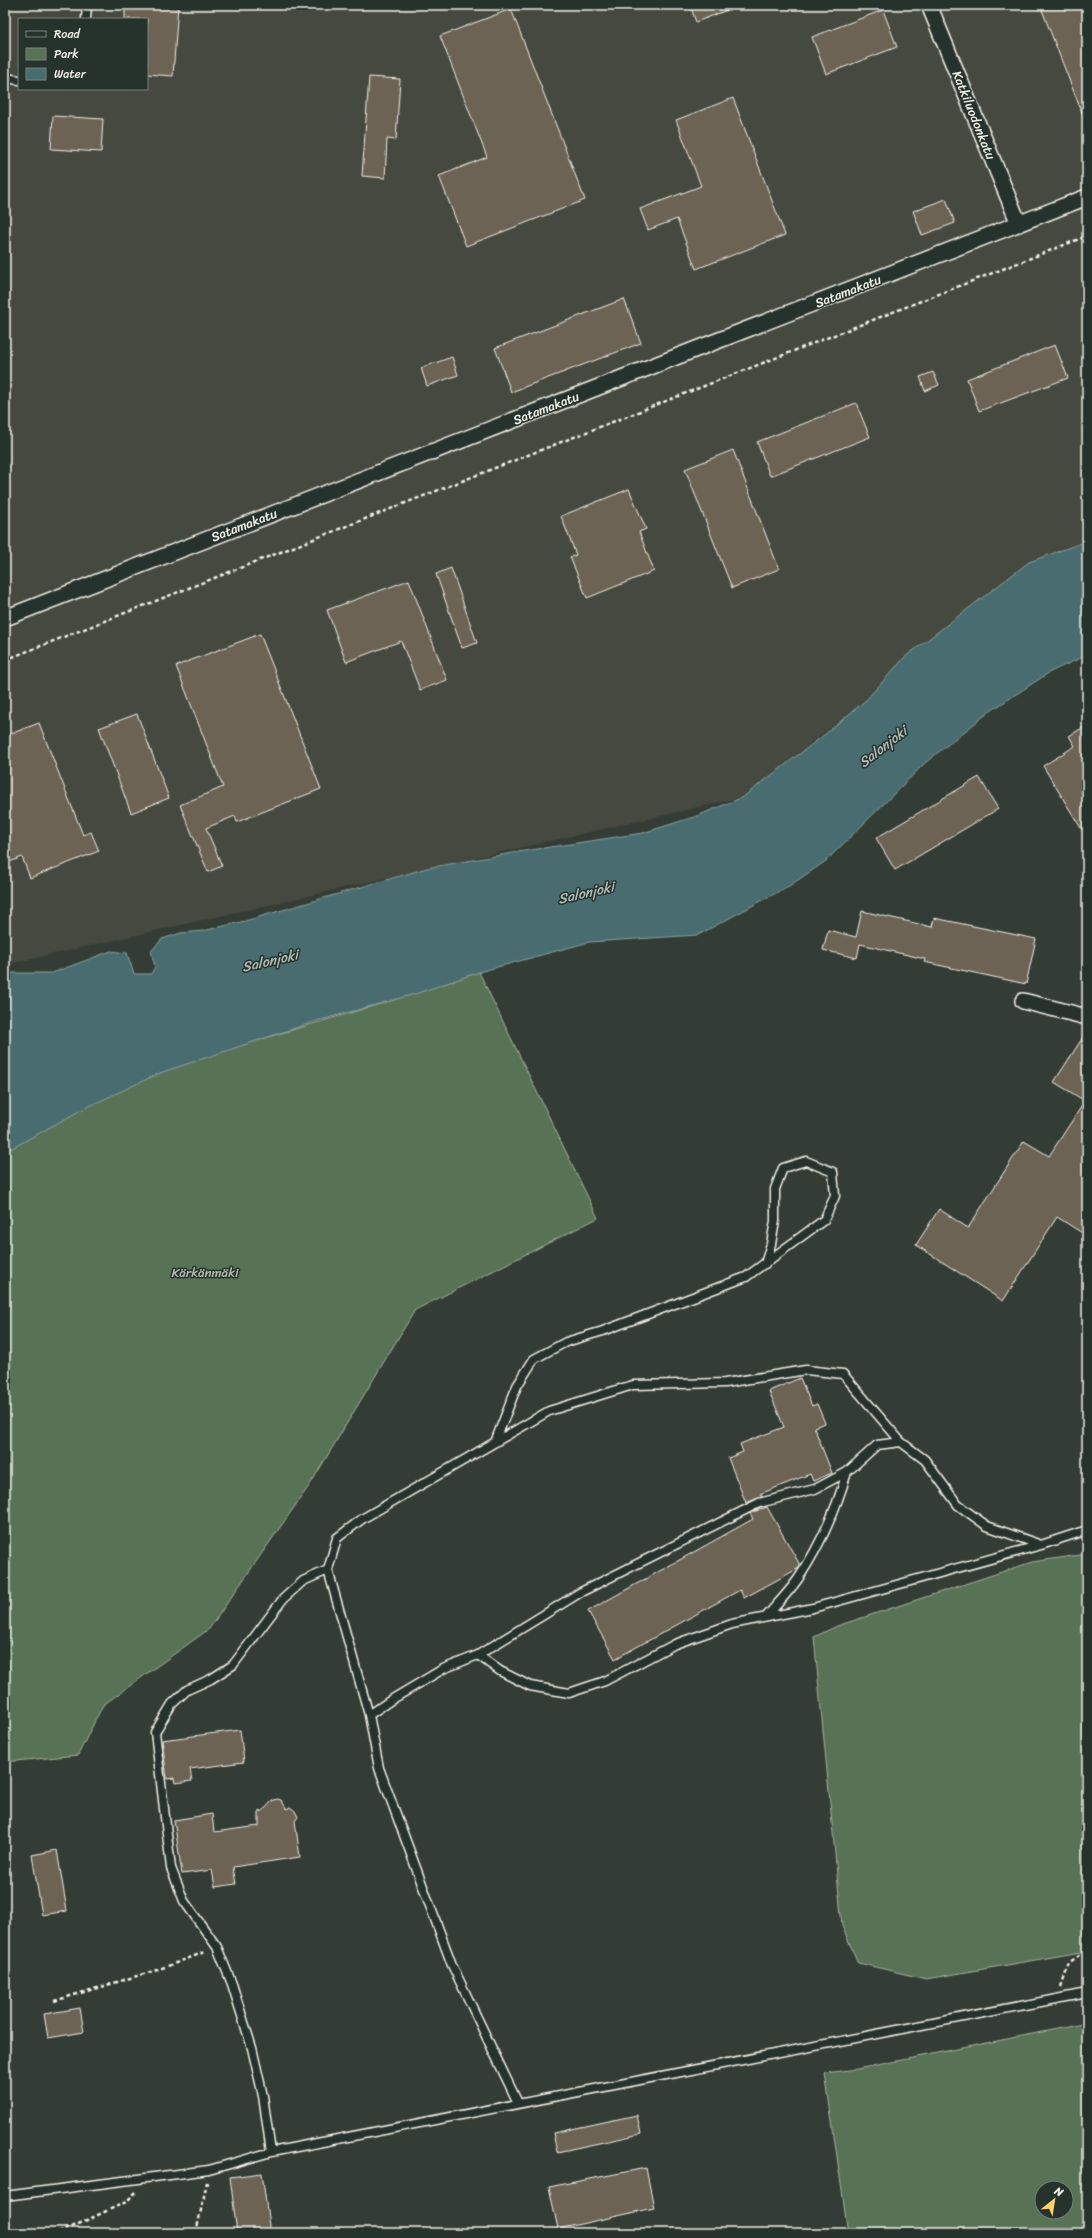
<svg xmlns="http://www.w3.org/2000/svg" width="1092" height="2238" font-family="Sriracha,sans-serif">
  <style>
    .built { fill: #45483f; fill-rule: evenodd }
    .green { fill: #587257; stroke: #a6b2a0; fill-rule: evenodd }
    .water { fill: #496c70; stroke: #8da1a0 }
    .building { fill: #6c6355; stroke: #f4f1e8 }
    .lines { fill: none; stroke-linecap: round; stroke-linejoin: round }
    .lane-casing { stroke: #f4f1e8; stroke-width: 11 }
    .street-casing { stroke: #f4f1e8; stroke-width: 18 }
    .path { stroke: #f4f1e8; stroke-width: 2.5; stroke-dasharray: 4 3; stroke-linecap: butt }
    .lane { stroke: #26332d; stroke-width: 8 }
    .street { stroke: #26332d; stroke-width: 15 }
    .labels { text-anchor: middle; dominant-baseline: central; stroke-width: 3; stroke-linejoin: round; paint-order: stroke }
    .street-label { font-size: 13px; fill: #f4f1e8; stroke: #26332d }
    .park-label { font-size: 13px; fill: #b6beae; stroke: #26332d }
    .water-label { font-size: 14px; font-style: italic; fill: #b0bcb8; stroke: #26332d }
  </style>
  <rect width="100%" height="100%" fill="#343d35"/>
  <filter id="ink" filterUnits="userSpaceOnUse"><feTurbulence type="fractalNoise" baseFrequency=".025" numOctaves="2"/><feDisplacementMap in="SourceGraphic" scale="8" xChannelSelector="R" yChannelSelector="G"/><feConvolveMatrix kernelMatrix="1 2 1 2 8 2 1 2 1" color-interpolation-filters="sRGB"/></filter>
  <g filter="url(#ink)">
    <path class="built" d="M5,5h1082v536l-58,21 -124,95 -39,43 -123,97 -738,168zM19,19h128v70h-128z"/>
    <path class="green" d="M479,972l119,246 -183,92 -104,173 -102,146 -106,76 -25,50 -73,7v-610c50,-28 103,-60 156,-80 105,-38 214,-63 318,-100z
      M1087,1554v397l-161,28 -68,-16 -16,-37 -28,-289 23,-11 195,-64z
      M1087,2023v210h-239l-23,-160 32,-4zM1042,2188h24v24h-24z"/>
    <path class="water" d="M1087,541v114l-37,17 -61,40 -63,50 -100,99 -37,25 -91,49 -109,7 -110,30 -64,22 -102,28 -153,51 -77,36 -78,43v-179h47l59,-22 16,2 7,21h17l4,-7 -4,-16 11,-12 19,-6 22,-2 42,-10 182,-53 97,-17 119,-18 54,-17 46,-19 81,-62 42,-35 39,-43 124,-95z"/>
    <path class="building" d="M125,5h53l-5,71 -26,-2v-55h-22z
      M690,5h48v1l-42,16z
      M1040,5h47v118h-1z
      M511,9l74,191 -119,46 -27,-70 48,-19 -47,-121z
      M883,10l14,37 -71,27 -14,-37z
      M369,77l31,2 -4,61 -9,-1 -2,39 -23,-2z
      M733,98l52,137 -89,34 -19,-50 -29,11 -8,-21 61,-23 -25,-66z
      M53,116l50,3 -2,33 -50,-3z
      M946,199l9,24 -33,12 -9,-24z
      M624,299l17,44 -130,49 -16,-44z
      M1055,345l13,33 -89,33 -12,-32z
      M452,357l6,18 -31,11 -6,-18z
      M933,372l6,13 -14,6 -5,-14z
      M856,403l14,34 -100,39 -13,-34z
      M733,450l46,119 -47,19 -47,-119z
      M629,489l17,40 -7,3 15,39 -67,27 -17,-41 6,-2 -15,-39z
      M451,568l26,75 -15,5 -26,-74z
      M409,580l38,100 -27,10 -19,-49 -55,21 -19,-52z
      M260,634l61,155 -84,33 -2,-6 -29,12 16,38 -14,6 -28,-67 43,-18 -47,-121z
      M137,714l32,84 -38,15 -32,-85z
      M39,723l44,112 8,-3 8,19 -69,27 -8,-21 -17,7v-128z
      M1087,725v113l-44,-72 32,-20 -6,-10z
      M979,777l19,32 -103,61 -19,-32z
      M862,911l70,16 2,-9 102,21 -10,45 -102,-22 1,-3 -65,-15 -3,14 -34,-8 5,-20 28,7z
      M1087,1031v205l-30,-19 -54,84 -87,-56 23,-36 29,19 56,-87 25,15 36,-55 -31,-19z
      M800,1378l12,28 5,-2 8,19 -11,4 18,46 -19,8 -3,-7 -50,20 2,3 -16,6 -18,-45 15,-6 -3,-8 44,-17 -15,-36z
      M767,1507l33,58 -1,3 -55,30 -4,-8 -125,69 -27,-48 165,-92 -3,-6z
      M240,1730l4,32 -54,7 2,12 -17,2 -1,-5 -7,1 -5,-39z
      M277,1799l4,1 6,9 3,-2 5,4 3,6 -3,4 5,36 -67,10 3,17 -21,3 -3,-17 -30,4 -8,-54 38,-6 2,18 45,-6v-14l4,-1 9,-10z
      M57,1850l10,61 -25,4 -10,-60z
      M80,2008l4,24 -36,6 -4,-24z
      M637,2115l4,19 -84,18 -4,-19z
      M646,2168l8,40 -96,21 -9,-42z
      M262,2173l8,60h-33l-7,-56z"/>
    <g class="lines">
      <g class="lane-casing">
        <path id="lane" d="M86,19l1,-14
          M5,78l14,2
          M495,1442l22,-56 17,-27 32,-17 37,-11 143,-54 78,-57 11,-24 -2,-24 -27,-11 -23,7 -8,21v32l-4,23 -6,20
          M766,1617c11,-13 23,-25 32,-38 22,-33 38,-69 49,-107
          M478,1655l22,16 30,15 39,7 36,-12 70,-37 57,-20 81,-16 228,-63 46,-15
          M369,1715l22,-15 52,-31 35,-14 103,-63 178,-89 56,-14 32,-17 30,-27 24,-3
          M518,2103l-66,-138 -73,-197 -10,-53 -41,-145 9,-32 25,-19 187,-108 84,-26 92,-2 81,-13 37,4 58,68 24,18 33,45 29,21 54,19
          M271,2152l-8,-56 -11,-48 -20,-64 -15,-37 -33,-46 -13,-33 -16,-136 17,-28 15,-14 24,-11 22,-14 50,-66 20,-18 25,-11
          M5,2196l204,-26 62,-18 816,-159"/>
      </g>
      <g class="street-casing">
        <path id="street" d="M929,5l90,219
          M5,618l1082,-421
          M1023,1001l64,16"/>
      </g>
      <path class="path" d="M5,660l1082,-424
        M1061,1987l8,-24 18,-14
        M54,2001l103,-31 48,-18
        M59,2233l67,-31 10,-10
        M196,2233l11,-51"/>
      <use href="#lane" class="lane"/>
      <use href="#street" class="street"/>
    </g>
  </g>
  <g class="labels">
    <g class="street-label">
      <text transform="translate(974 115) rotate(68)">Katkiluodonkatu</text>
      <text transform="translate(848 291) rotate(-21)">Satamakatu</text>
      <text transform="translate(546 408) rotate(-21)">Satamakatu</text>
      <text transform="translate(244 525) rotate(-21)">Satamakatu</text>
    </g>
    <g class="park-label">
      <text x="205" y="1272">Kärkänmäki</text>
    </g>
    <g class="water-label">
      <text transform="translate(883 747) rotate(-38)">Salonjoki</text>
      <text transform="translate(586 893) rotate(-13)">Salonjoki</text>
      <text transform="translate(270 961) rotate(-13)">Salonjoki</text>
    </g>
  </g>
  <rect width="1092" height="2238" fill="none" stroke="#26332d" stroke-width="20"/>
  <rect x="10" y="10" width="1072" height="2218" fill="none" stroke="#f4f1e8" stroke-width="1.5" filter="url(#ink)"/>
  <rect x="18" y="18" width="130" height="72" fill="#26332d" stroke="#787f78"/>
  <rect x="26" y="31" width="20" height="6" fill="#26332d" stroke="#787f78"/>
  <text x="54" y="38" font-size="12" fill="#f4f1e8">Road</text>
  <rect x="26" y="48" width="20" height="12" fill="#587257" stroke="#787f78"/>
  <text x="54" y="58" font-size="12" fill="#f4f1e8">Park</text>
  <rect x="26" y="68" width="20" height="12" fill="#496c70" stroke="#787f78"/>
  <text x="54" y="78" font-size="12" fill="#f4f1e8">Water</text>
  <g transform="translate(1054 2200) rotate(30)"><circle r="19" fill="#26332d" stroke="#787f78"/>
  <path d="M0-3L7 15L0 10L-7 15Z" fill="#ffd166"/>
  <text y="-6" font-size="11" font-weight="bold" text-anchor="middle" fill="#f4f1e8">N</text>
  </g>
</svg>
